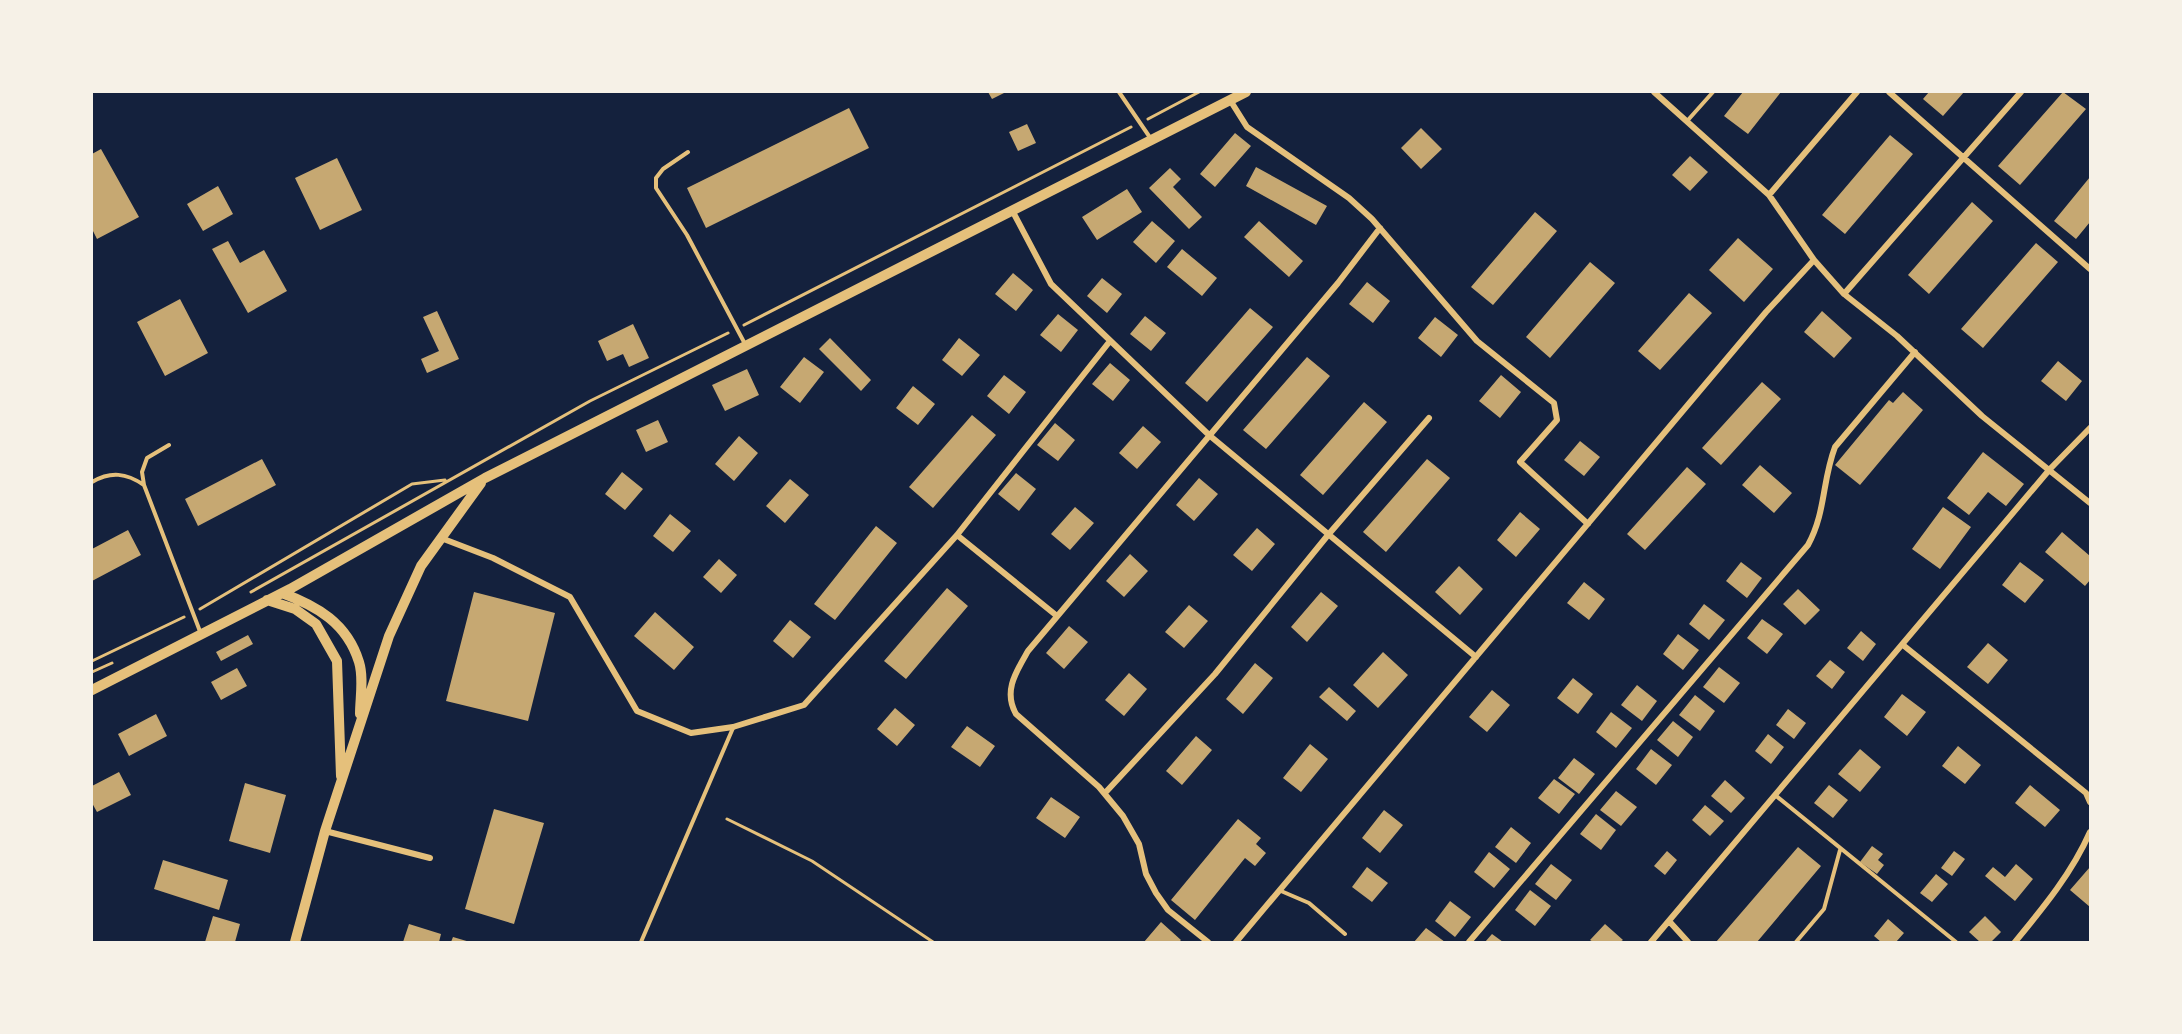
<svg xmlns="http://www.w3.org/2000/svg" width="2182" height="1034" font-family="'Roboto Condensed',sans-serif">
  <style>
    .building { fill: #c6a872 }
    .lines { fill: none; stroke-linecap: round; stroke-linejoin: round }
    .path { stroke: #e5c07b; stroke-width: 3 }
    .service { stroke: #e5c07b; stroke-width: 4 }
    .minor { stroke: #e5c07b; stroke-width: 6 }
    .secondary { stroke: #e5c07b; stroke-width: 10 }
  </style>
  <rect width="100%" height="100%" fill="#14213d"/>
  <path class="building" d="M988,92h18l-14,7z
    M1743,92h38l-33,42 -24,-18z
    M1929,92h35l-21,24 -20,-17z
    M2063,92l23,17 -66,76 -22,-19z
    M849,108l20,40 -163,80 -19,-40z
    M1027,124l9,19 -18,8 -9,-19z
    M1421,128l21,21 -21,20 -20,-21z
    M1235,133l16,13 -36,41 -15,-13z
    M1890,135l23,19 -68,80 -23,-19z
    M101,149l38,68 -42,22 -5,-10v-75z
    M1690,156l18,16 -18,19 -18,-16z
    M337,158l25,52 -42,20 -25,-52z
    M1256,167l71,39 -11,19 -70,-39z
    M1170,168l11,11 -8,8 29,30 -13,12 -40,-41z
    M2090,177v45l-14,17 -22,-18z
    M218,186l15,28 -30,17 -16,-27z
    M1127,189l15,23 -45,28 -15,-23z
    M1972,202l21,19 -64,73 -21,-19z
    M1535,212l22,19 -64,74 -22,-18z
    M1152,221l23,20 -19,22 -23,-21z
    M1259,221l44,40 -14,16 -45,-40z
    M1738,238l35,31 -29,33 -35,-32z
    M228,241l12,22 24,-13 23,41 -39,22 -36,-64z
    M2036,243l22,19 -75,86 -22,-19z
    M1182,249l35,29 -15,18 -35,-29z
    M1590,262l25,21 -65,75 -24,-21z
    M1013,273l20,17 -17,21 -21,-17z
    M1102,278l20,16 -15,19 -20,-17z
    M1367,282l23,19 -17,22 -24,-19z
    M1689,293l23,20 -52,57 -22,-19z
    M180,299l28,54 -43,23 -28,-54z
    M1250,308l23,19 -66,75 -22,-19z
    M437,311l22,48 -32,14 -6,-14 18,-8 -16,-34z
    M1822,311l30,27 -18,20 -30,-26z
    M1058,314l20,16 -17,22 -21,-17z
    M1145,316l21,17 -15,18 -21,-17z
    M1435,317l23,18 -17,22 -23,-19z
    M633,324l16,34 -20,9 -6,-13 -16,7 -9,-20z
    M830,338l41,42 -10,11 -42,-42z
    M959,338l21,17 -18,21 -20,-16z
    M804,357l20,15 -24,31 -20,-16z
    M1307,357l23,19 -64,73 -23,-19z
    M2058,361l24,20 -16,20 -25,-20z
    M1110,363l20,17 -17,21 -21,-17z
    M747,369l12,26 -34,16 -13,-26z
    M1004,375l22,17 -17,22 -22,-18z
    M1501,375l20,17 -21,26 -21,-17z
    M1762,382l19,17 -60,66 -19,-17z
    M913,386l22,18 -17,21 -22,-17z
    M1903,392l20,18 -63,75 -25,-20 54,-65 4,3z
    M1364,402l23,20 -64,73 -23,-20z
    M972,415l24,20 -63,73 -24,-21z
    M658,420l10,22 -22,10 -10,-22z
    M1055,423l20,17 -17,21 -21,-16z
    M1143,426l18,16 -24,27 -18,-16z
    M739,436l19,17 -24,28 -19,-17z
    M1580,441l20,16 -16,19 -20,-16z
    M1983,452l41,32 -18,22 -18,-14 -19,23 -22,-17z
    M262,459l14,26 -78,41 -13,-27z
    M1427,459l23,19 -64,74 -23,-20z
    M1760,465l32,28 -18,20 -32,-28z
    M1687,467l19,17 -61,66 -18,-16z
    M622,472l21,17 -18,21 -20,-16z
    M1016,473l20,16 -17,22 -21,-17z
    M1199,478l19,16 -24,27 -18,-16z
    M790,479l19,16 -24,28 -19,-17z
    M1075,507l19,16 -24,27 -19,-16z
    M1943,507l28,20 -31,42 -28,-20z
    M1520,512l20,17 -24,28 -19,-17z
    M670,514l21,17 -18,21 -20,-16z
    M876,526l21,17 -62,77 -21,-16z
    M1257,528l18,16 -23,27 -19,-16z
    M128,530l13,25 -49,26v-32z
    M2062,532l28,24v24l-5,6 -40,-34z
    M1130,554l18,17 -24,26 -18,-16z
    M719,559l18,16 -16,18 -18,-16z
    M1741,562l21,16 -15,20 -21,-17z
    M2020,562l24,18 -19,23 -23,-18z
    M1459,566l24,23 -23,26 -25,-23z
    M1584,582l21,17 -16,21 -22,-17z
    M947,588l21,18 -62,73 -22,-18z
    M1798,589l22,21 -15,15 -22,-21z
    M474,592l81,21 -27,108 -82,-20z
    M1321,592l17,14 -31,36 -16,-15z
    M1704,604l21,16 -16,20 -20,-16z
    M1189,605l19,16 -24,27 -19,-16z
    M655,612l39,35 -20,23 -40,-34z
    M1762,619l21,15 -16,20 -20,-16z
    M790,620l21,17 -18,21 -20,-17z
    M1069,626l19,16 -24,27 -18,-16z
    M1861,631l15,13 -13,17 -16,-13z
    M1678,634l21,16 -16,20 -20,-16z
    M248,635l5,9 -32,17 -5,-9z
    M1988,643l20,17 -20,24 -21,-17z
    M1383,652l25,23 -30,33 -25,-23z
    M1830,660l15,12 -13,17 -16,-13z
    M1255,663l18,15 -30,36 -17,-15z
    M1719,667l21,16 -16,20 -21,-16z
    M237,668l10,18 -26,14 -10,-18z
    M1129,673l18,16 -23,27 -19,-16z
    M1573,678l20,16 -15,20 -21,-16z
    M1637,685l20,16 -15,20 -21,-16z
    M1329,687l27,24 -9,10 -28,-24z
    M1492,690l18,15 -23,27 -18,-15z
    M1902,694l24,18 -19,24 -23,-19z
    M1695,695l20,16 -15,20 -21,-16z
    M895,708l20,17 -18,21 -20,-17z
    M1788,709l18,14 -12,16 -18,-14z
    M1611,712l21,16 -16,20 -20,-16z
    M156,714l11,22 -38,20 -11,-22z
    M1673,721l20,16 -15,20 -21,-17z
    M967,726l28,20 -15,21 -29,-20z
    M1768,734l16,13 -13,17 -16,-13z
    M1196,736l16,14 -30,35 -16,-14z
    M1310,744l18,15 -27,33 -18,-14z
    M1958,746l23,19 -16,19 -23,-18z
    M1651,749l21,16 -16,20 -20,-16z
    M1860,749l21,18 -21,25 -22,-18z
    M1574,758l21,16 -16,20 -21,-16z
    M119,772l12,23 -34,17 -5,-9v-17z
    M1554,779l21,15 -16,20 -21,-16z
    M1725,780l20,18 -14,15 -20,-17z
    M245,783l41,12 -16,58 -41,-12z
    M1829,785l19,15 -15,18 -19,-15z
    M2030,785l30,25 -15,17 -30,-24z
    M1616,791l21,16 -16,19 -21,-16z
    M1051,797l29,20 -15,21 -29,-20z
    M1705,805l19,16 -14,15 -18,-16z
    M494,809l50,14 -30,101 -49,-15z
    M1384,810l19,15 -23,28 -18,-15z
    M1596,814l20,16 -15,20 -21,-16z
    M1238,819l23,19 -5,6 10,9 -11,13 -10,-8 -50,62 -24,-20z
    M1511,827l20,16 -15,20 -21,-16z
    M1872,846l11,8 -5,6 6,5 -7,9 -17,-12z
    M1798,847l23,19 -64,76h-41z
    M1667,851l10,9 -12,15 -11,-9z
    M1954,851l11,8 -13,17 -11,-8z
    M1489,852l21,17 -16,19 -20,-16z
    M163,860l65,20 -9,30 -65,-21z
    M1551,864l21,16 -16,20 -21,-16z
    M2016,864l17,15 -18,22 -30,-25 8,-9 12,10z
    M1367,867l21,16 -16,19 -20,-15z
    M2090,867v40l-20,-17z
    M1936,874l12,10 -16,18 -12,-9z
    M1530,890l21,16 -16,20 -20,-16z
    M1450,901l21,16 -16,20 -20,-16z
    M213,916l27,8 -5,18h-30z
    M1985,916l16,16 -10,10h-11l-11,-10z
    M1888,919l16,14 -8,9h-15l-7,-6z
    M1161,922l20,18 -2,2h-35z
    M409,924l32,10 -2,8h-36z
    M1605,924l18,16 -3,2h-27l-3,-2z
    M1426,928l19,14h-31z
    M1492,934l11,8h-18z
    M453,937l17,5h-19z"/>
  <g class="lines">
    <path class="path" d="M1148,119l51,-27
      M744,325l387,-198
      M251,592l339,-191 138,-68
      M200,609l212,-125 33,-4
      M92,661l92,-44
      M92,672l20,-9
      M727,819l85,42 121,81"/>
    <path class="service" d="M1119,92l32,47
      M1688,120l25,-28
      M688,152l-25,17 -7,9v10l31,47 58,109
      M169,445l-22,13 -5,14 2,13 57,149
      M92,482c19,-11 34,-9 52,3
      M1775,795l181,147
      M1281,891l28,12 36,31
      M641,942l92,-214
      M1796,942l28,-33 16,-59"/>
    <path class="minor" d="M1654,92l115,103 45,65 30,34 53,42 85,80 108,87
      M1889,92l201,177
      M1230,100l17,27 102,71 23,21 105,122 77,62 3,17 -37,42 68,62
      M1769,195l88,-103
      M1012,210l39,74 158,151 267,222
      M1844,294l177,-202
      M957,535l100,81
      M441,538l52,20 77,39 67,114 54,22 42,-6 71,-22 153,-170 153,-194
      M1903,645l183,148 4,9
      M1105,793l110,-119 113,-139 101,-117
      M325,831l105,27
      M1669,921l19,21
      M1208,942l-40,-32 -12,-17 -10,-19 -7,-30 -16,-28 -24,-29 -83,-73c-13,-23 0,-42 12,-63l310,-368 42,-55
      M1236,942l530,-630 48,-52
      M1469,942l339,-397c18,-33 14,-64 27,-98l80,-95
      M1651,942l399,-473 40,-41
      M2015,942c28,-34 57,-69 75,-110"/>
    <path class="secondary" d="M282,593c35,13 65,30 77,69 5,16 1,36 1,52
      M267,600l28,9 21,15 21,37 4,115
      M92,690l198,-101 195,-111 761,-386
      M295,942l30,-111 64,-195 32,-70 60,-83"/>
  </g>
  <rect width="2182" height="1034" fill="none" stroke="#f6f1e7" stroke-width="186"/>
</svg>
